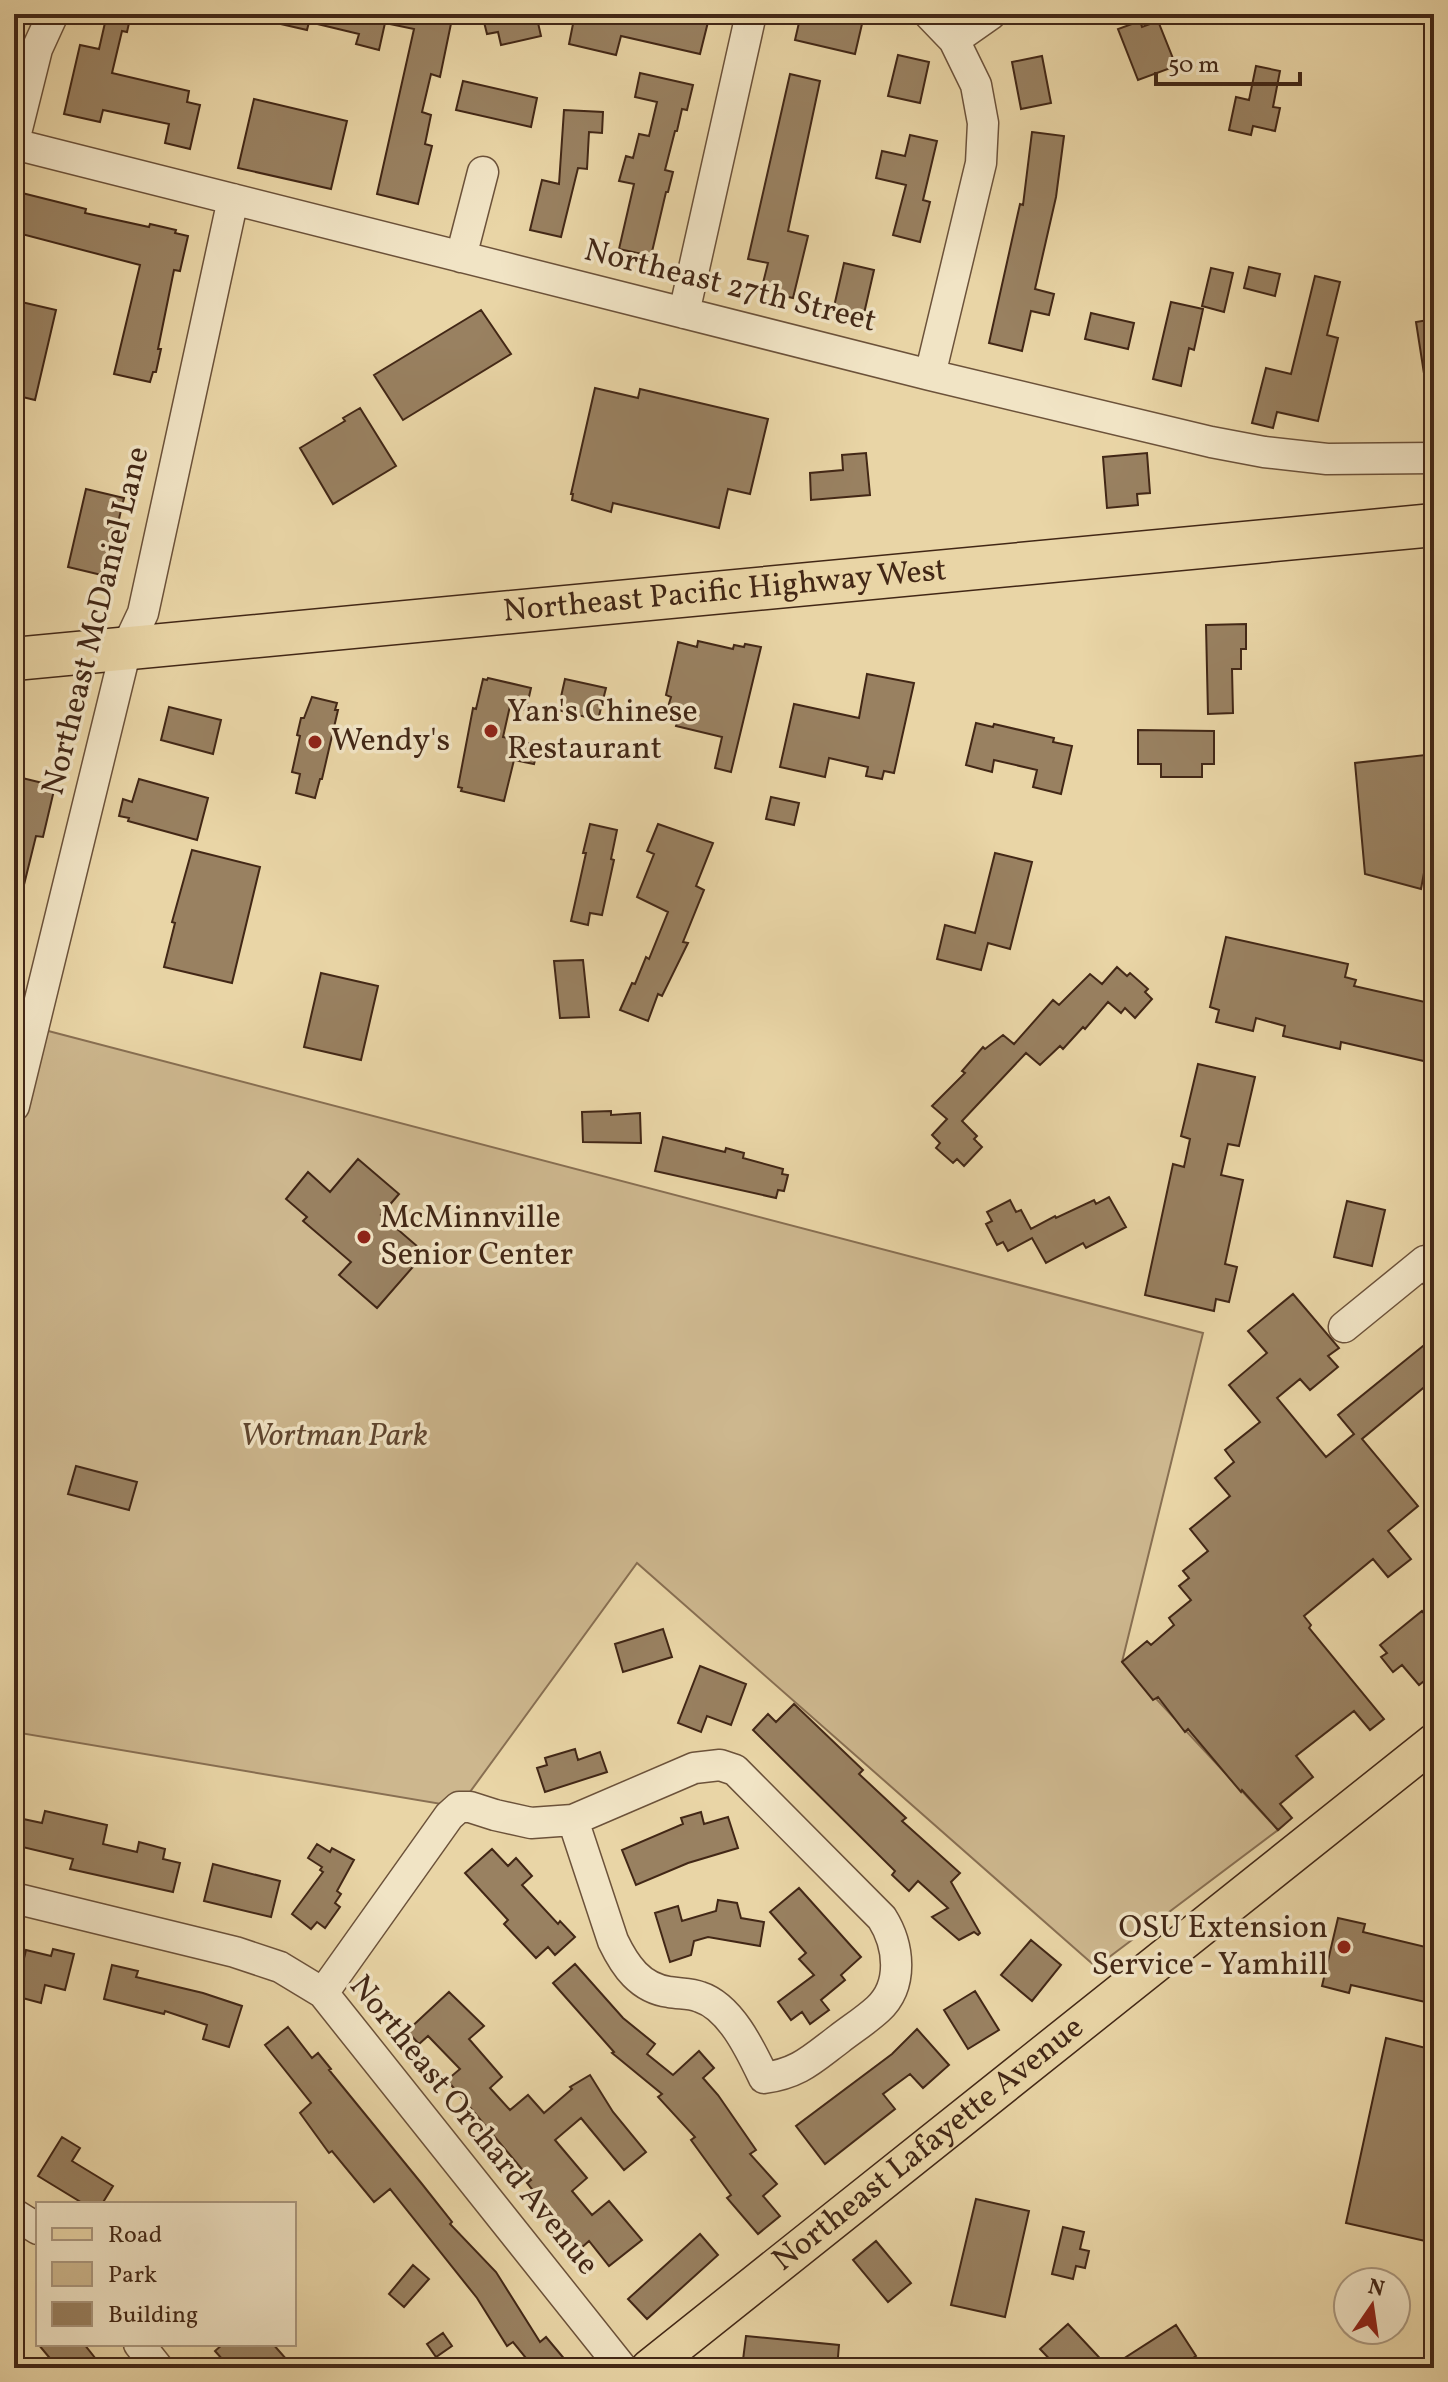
<svg xmlns="http://www.w3.org/2000/svg" width="1448" height="2382" font-family="Vollkorn,serif">
  <style>
    .green { fill: #cdb78e; stroke: #886f52; stroke-width: 2 }
    .building { fill: #998161; stroke: #422716; stroke-width: 2 }
    .lines { fill: none; stroke-linecap: round; stroke-linejoin: round }
    .minor-casing { stroke: #6c523a; stroke-width: 33 }
    .major-casing { stroke: #422716; stroke-width: 39 }
    .highway-casing { stroke: #422716; stroke-width: 45 }
    .minor { stroke: #f1e4c5; stroke-width: 30 }
    .major { stroke: #e9d5a6; stroke-width: 36 }
    .highway { stroke: #e9d5a6; stroke-width: 42 }
    .poi-dot { fill: #8f2418; stroke: #f1e4c5; stroke-width: 3 }
    .labels { text-anchor: middle; dominant-baseline: central; stroke-width: 7; stroke-linejoin: round; paint-order: stroke }
    .street-label { font-size: 32px; fill: #422716; stroke: #f1e4c5 }
    .poi-label { font-size: 32px; fill: #422716; stroke: #f1e4c5; text-anchor: start }
    .park-label { font-size: 32px; font-style: italic; fill: #5e442e; stroke: #f1e4c5 }
  </style>
  <rect width="100%" height="100%" fill="#e9d5a6"/>
  <filter id="stains"><feTurbulence type="fractalNoise" baseFrequency=".0025" numOctaves="4"/><feColorMatrix values="0 0 0 0 .2 0 0 0 0 .09 0 0 0 0 .02 0 0 0 .5 -.17"/></filter>
  <radialGradient id="worn" r=".72"><stop offset=".6" stop-color="#630" stop-opacity="0"/><stop offset="1" stop-color="#630" stop-opacity=".3"/></radialGradient>
  <path class="green" d="M33,1027l1170,306 -81,329 156,168 -182,137 -459,-404 -178,244 -445,-75v-626z"/>
  <path class="building" d="M107,14h24l-4,18 -5,-1 -10,42 77,18 -2,11 13,3 -10,44 -25,-6 4,-19 -66,-14 -3,12 -36,-8 16,-69 19,4z
    M264,14h189l-13,63 -9,-3 -9,38 9,3 -6,29 7,2 -14,58 -41,-10 37,-165 -29,-6 -6,27 -23,-6 3,-10 -50,-12 -2,8 -44,-10z
    M482,14h54l5,22 -40,9 -3,-13 -11,2z
    M575,14h135l-10,40 -79,-18 -5,19 -47,-11z
    M801,14h16l45,10 -7,30 -60,-14z
    M1140,21l2,6 16,-6 18,45 -38,14 -20,-51z
    M898,55l31,7 -9,41 -32,-7z
    M1042,56l9,47 -30,6 -9,-47z
    M1256,66l24,5 -7,36 7,1 -5,23 -22,-5 -2,9 -22,-5 7,-33 13,3z
    M640,73l53,12 -6,25 -5,-1 -5,22h-2l-10,39 8,2 -5,20h-2l-15,64 -32,-7 15,-65 -15,-3 7,-25 7,2 6,-24 10,2 8,-34 -22,-5z
    M790,74l30,7 -32,150 20,5 -15,62 -32,-7 7,-28 -20,-4z
    M463,81l74,17 -6,29 -75,-17z
    M254,99l93,22 -16,68 -93,-21z
    M564,110l39,2 -1,21 -13,-1 -2,37 -9,-1 -17,69 -31,-7 12,-50 17,4z
    M1032,132l32,4 -8,61 -21,92 19,5 -5,21 -18,-4 -9,40 -33,-8 31,-139 3,1z
    M910,135l27,6 -14,59 7,2 -10,40 -27,-7 13,-50 -30,-7 6,-27 23,5z
    M14,191l72,18 -1,4 64,14 1,-3 26,6 -1,3 13,3 -8,35 -6,-1 -16,79h3l-5,23h-3l-3,10 -36,-8 26,-109 -126,-33z
    M844,263l30,7 -11,48 -30,-7z
    M1249,267l31,7 -5,22 -31,-8z
    M1211,268l22,5 -9,39 -22,-6z
    M1315,276l25,6 -13,53 11,3 -20,83 -41,-9 -4,16 -21,-5 14,-55 25,6z
    M17,301l39,9 -21,90 -21,-5v-83z
    M1171,302l32,7 -9,41 -5,-2 -8,38 -28,-7z
    M481,310l30,44 -108,66 -29,-45z
    M1091,313l43,10 -6,26 -43,-10z
    M1434,319v60l-9,1 -9,-58z
    M595,388l43,10 2,-9 128,30 -18,75 -22,-5 -9,39 -106,-25 -2,9 -39,-12 1,-6h-2z
    M360,408l36,58 -63,38 -33,-56 45,-27 -2,-3z
    M866,453l4,42 -59,5 -1,-27 33,-3 -1,-15z
    M1147,453l3,40 -13,1 1,11 -31,3 -4,-51z
    M86,489l38,9 -6,25 5,1 -13,53 -42,-10z
    M1246,624v25h-5v20h-9l1,44 -25,1 -2,-89z
    M698,641l35,8 1,-4 10,2 1,-3 16,3 -30,125 -16,-4 7,-31 -46,-11 4,-16 -12,-3 3,-10 -5,-2 12,-53 19,5z
    M867,674l47,9 -20,90 -10,-2 -2,8 -16,-3 2,-9 -39,-9 -4,19 -45,-10 14,-63 65,14z
    M488,678l43,10 -5,22 -16,-4 -7,31 36,9 -5,18 -20,-4 -10,41 -43,-10 1,-3 -4,-1 15,-79 3,1 7,-30 4,1z
    M565,679l41,9 -8,32 -40,-10z
    M312,697l25,6 -2,7h3l-16,69h-2l-5,19 -19,-5 4,-19 -8,-2 8,-36 -3,-1 4,-17h3z
    M169,707l52,13 -8,34 -52,-14z
    M976,723l17,4 1,-3 60,14 -1,4 19,4 -11,48 -28,-7 4,-17 -43,-10 -2,12 -26,-7z
    M1138,730l76,1v33h-12v13h-41v-13h-23z
    M1434,754v108h-8l-5,27 -56,-15 -10,-111z
    M14,776l41,10 -12,51 -7,-1 -16,65h-6z
    M139,779l69,19 -11,42 -69,-19 1,-3 -10,-2 4,-17 9,3z
    M771,797l28,6 -5,22 -28,-6z
    M590,824l27,6 -6,29 3,1 -12,55 -12,-2 -2,12 -17,-4 15,-68h-3z
    M658,824l55,19 -17,43 8,4 -21,52 5,1 -26,53 -4,-2 -10,27 -28,-11 12,-27 3,1 11,-27 3,2 19,-47 -31,-15 17,-43 -7,-3z
    M192,850l68,17 -28,116 -68,-16 11,-44 -3,-1z
    M995,853l37,9 -22,87 -22,-6 -7,27 -44,-11 8,-34 30,8z
    M1226,937l122,27 -3,13 11,3 -2,6 80,18v35l-6,23 -87,-20 -1,7 -57,-13 2,-10 -29,-8 -3,13 -37,-9 3,-12 -9,-3z
    M583,960l6,57 -29,1 -6,-57z
    M1117,967l10,9 3,-3 18,16 -3,3 7,7 -17,19 -10,-10 -4,5 -13,-11 -23,27 -2,-2 -20,22 -3,-3 -20,19 -14,-12 -64,68 15,15 -3,3 8,8 -18,19 -7,-7 -4,4 -17,-15 4,-5 -8,-8 15,-16 -15,-13 33,-33 -3,-2 21,-24 2,2 18,-14 11,9 39,-44 6,5 31,-31 12,10z
    M321,973l57,13 -17,74 -57,-13z
    M1198,1064l57,13 -16,69 -11,-2 -7,31 22,5 -18,84 12,3 -8,35 -13,-3 -2,12 -69,-16 28,-131 11,3 6,-28 -9,-3z
    M611,1111v4l29,-2 1,30 -58,-1 -1,-30z
    M663,1137l62,15 1,-4 18,5 -1,5 40,11 -1,5 6,1 -4,16 -6,-1 -2,8 -121,-27z
    M358,1159l41,35 -18,21 44,38 -48,55 -38,-33 12,-13 -48,-41 4,-4 -21,-18 22,-27 22,20z
    M1109,1197l17,30 -40,21 -3,-5 -37,20 -14,-25 -24,13 -5,-9 -6,3 -11,-21 6,-3 -5,-9 23,-12 6,12 5,-2 10,19 24,-13 1,2 38,-18 2,4z
    M1347,1201l38,9 -13,56 -38,-9z
    M1293,1294l46,54 -11,8 10,11 -28,23 -10,-11 -23,19 49,59 28,-23 -16,-19 96,-78v42l-72,60 56,67 -30,25 23,28 -23,18 -15,-18 -69,57 7,9 -2,3 75,91 -14,11 -16,-19 -58,45 17,21 -33,27 12,14 -14,12 -36,-40 -1,2 -53,-63 -3,3 -27,-35 -5,3 -31,-38 25,-21 4,4 23,-20 -5,-7 22,-18 -12,-14 10,-8 -6,-7 25,-20 -18,-22 40,-33 -15,-18 19,-16 -9,-12 35,-28 -31,-37 38,-32 -19,-22z
    M76,1466l61,16 -8,28 -61,-16z
    M1422,1611l12,14v48l-15,12 -17,-20 -9,7 -12,-15 6,-4 -7,-8z
    M663,1629l9,28 -49,15 -8,-28z
    M700,1666l46,18 -15,41 -24,-9 -6,16 -23,-9z
    M794,1704l69,66 -4,4 47,44 -4,3 58,52 -9,9 29,51 -2,2 -4,-3 -15,8 -27,-23 16,-9 -30,-27 -9,10 -17,-16 3,-4 -142,-141 15,-16 8,8z
    M575,1749l3,11 22,-8 7,20 -62,20 -8,-24 10,-3 -2,-7z
    M45,1811l62,14 -4,19 34,8 2,-10 26,7 -2,10 17,4 -7,29 -103,-23 3,-10 -59,-14v-28l28,6z
    M701,1812l3,12 24,-7 10,31 -50,15 -52,22 -14,-35 61,-26 -2,-6z
    M317,1844l13,8 2,-4 22,12 -17,31 4,3 -6,9 5,4 -15,21 -8,-6 -6,7 -19,-15 31,-42 -3,-2 2,-3 -14,-9z
    M492,1849l16,17 8,-8 16,18 -10,9 36,39 2,-3 15,16 -20,18 -7,-8 -12,11 -32,-34 4,-4 -43,-47z
    M213,1864l67,17 -9,36 -67,-16z
    M799,1888l62,69 -20,18 4,5 -24,20 8,10 -19,14 -8,-12 -11,8 -13,-18 36,-27 -15,-16 7,-6 -36,-41z
    M718,1900l19,3 4,15 23,4 -4,24 -52,-9 -14,4 -3,14 -21,7 -15,-49 23,-7 4,15 34,-10z
    M1338,1918l27,6 -2,8 71,17v55l-83,-19 -2,8 -27,-7z
    M1031,1940l30,25 -29,36 -31,-26z
    M53,1949l21,5 -9,36 -20,-5 -4,18 -26,-7 11,-46 25,6z
    M575,1964l48,54 32,26 -8,10 26,21 26,-24 15,17 -11,10 15,17 38,55 -6,4 27,30 -14,12 17,20 -22,18 -31,-36 4,-3 -40,-55 4,-3 -37,-40 4,-3 -50,-41 2,-1 -61,-69z
    M112,1965l26,6 -2,6 67,16 39,13 -13,41 -26,-8 4,-14 -42,-14 -1,3 -60,-15z
    M975,1991l24,39 -31,19 -24,-39z
    M449,1992l35,34 -15,13 33,38 -12,11 20,22 18,-15 16,18 28,-24 -2,-2 20,-12 23,37 33,40 -22,18 -43,-52 -26,22 32,38 -15,13 20,24 17,-14 33,39 -33,26 -20,-25 -9,8 -53,-66 4,-3 -84,-100 13,-11 -32,-33 -9,8 -12,-13z
    M288,2027l24,31 6,-5 13,16 -2,1 93,114 30,38 -2,2 46,48 44,70 6,-5 26,31h-38l-21,-26 -6,4 -30,-48 -87,-109 -16,13 -42,-51 -3,2 -29,-40 11,-10 -46,-58z
    M917,2029l32,36 -26,23 -13,-14 -27,20 12,15 -70,55 -29,-38 96,-72z
    M1386,2038l48,12v193l-88,-20z
    M62,2137l18,11 -8,13 41,25 -11,18h-18l-46,-28z
    M976,2199l53,12 -24,106 -54,-12z
    M1063,2227l21,5 -4,17 9,2 -4,17 -9,-2 -3,13 -21,-5z
    M700,2234l18,21 -71,64 -19,-20z
    M876,2241l35,42 -23,19 -35,-42z
    M413,2265l16,14 -25,28 -15,-13z
    M1068,2324l41,44h-51l-18,-19z
    M1176,2325l20,31 -19,12h-68z
    M443,2333l9,13 -16,11 -9,-13z
    M746,2336l93,9 -2,23h-95z
    M38,2344h46l19,24h-45z
    M223,2344h50l21,24h-64l-15,-17z"/>
  <g class="lines">
    <g class="minor-casing">
      <path id="minor" d="M929,14l25,26 22,45 7,38 -2,40 -51,212
        M954,40l37,-26
        M14,141l23,-92 16,-35
        M14,144l916,231 281,67 53,10 63,7 107,-1
        M461,257l22,-85
        M684,313l67,-299
        M14,1106l112,-457 17,-36 90,-414
        M1344,1327l81,-66 9,12
        M14,1898l221,54 45,15 43,26 299,375
        M323,1993l126,-177 10,-9h11l25,8 36,8 42,-3 121,-52 26,-3 15,5 147,148c17,27 22,67 -4,91 -12,11 -26,20 -39,30 -28,21 -40,34 -75,39 -13,-27 -33,-71 -64,-81 -10,-4 -20,-3 -31,-5 -29,-4 -44,-26 -56,-51l-40,-121
        M14,2214l24,15
        M139,2344l19,24"/>
    </g>
    <g class="major-casing">
      <g id="major">
        <path id="s1" d="M649,2368l785,-626"/>
      </g>
    </g>
    <g class="highway-casing">
      <g id="highway">
        <path id="s2" d="M14,659l1420,-134"/>
      </g>
    </g>
    <use href="#minor" class="minor"/>
    <use href="#major" class="major"/>
    <use href="#highway" class="highway"/>
  </g>
  <g class="poi-dot">
    <circle cx="491" cy="731" r="8"/>
    <circle cx="315" cy="742" r="8"/>
    <circle cx="364" cy="1237" r="8"/>
    <circle cx="1344" cy="1947" r="8"/>
  </g>
  <g class="labels">
    <g class="street-label">
      <text transform="translate(730 287) rotate(14)">Northeast 27th Street</text>
      <text stroke="none"><textPath href="#s2" startOffset="714">Northeast Pacific Highway West</textPath></text>
      <text transform="translate(97 621) rotate(-76)">Northeast McDaniel Lane</text>
      <text transform="translate(473 2126) rotate(51)">Northeast Orchard Avenue</text>
      <text stroke="none"><textPath href="#s1" startOffset="358">Northeast Lafayette Avenue</textPath></text>
    </g>
    <g class="poi-label">
      <text x="507" y="713">Yan's Chinese<tspan x="507" dy="37">Restaurant</tspan></text>
      <text x="331" y="742">Wendy's</text>
      <text x="380" y="1219">McMinnville<tspan x="380" dy="37">Senior Center</tspan></text>
      <text x="1328" y="1929" text-anchor="end">OSU Extension<tspan x="1328" dy="37">Service - Yamhill</tspan></text>
    </g>
    <g class="park-label">
      <text x="334" y="1437">Wortman Park</text>
    </g>
  </g>
  <rect width="1448" height="2382" fill="none" stroke="#e9d5a6" stroke-width="48"/>
  <rect x="16" y="16" width="1416" height="2350" fill="none" stroke="#422716" stroke-width="4"/>
  <rect x="24" y="24" width="1400" height="2334" fill="none" stroke="#422716" stroke-width="2"/>
  <rect x="36" y="2202" width="260" height="144" fill="#f1e4c5" stroke="#ab987f" stroke-width="2"/>
  <rect x="52" y="2228" width="40" height="12" fill="#e9d5a6" stroke="#ab987f" stroke-width="2"/>
  <text x="108" y="2242" font-size="24" fill="#422716">Road</text>
  <rect x="52" y="2262" width="40" height="24" fill="#cdb78e" stroke="#ab987f" stroke-width="2"/>
  <text x="108" y="2282" font-size="24" fill="#422716">Park</text>
  <rect x="52" y="2302" width="40" height="24" fill="#998161" stroke="#ab987f" stroke-width="2"/>
  <text x="108" y="2322" font-size="24" fill="#422716">Building</text>
  <g transform="translate(1372 2306) rotate(13)"><circle r="38" fill="#f1e4c5" stroke="#ab987f" stroke-width="2"/>
  <path d="M0-6L14 30L0 20L-14 30Z" fill="#8f2418"/>
  <text y="-12" font-size="22" font-weight="bold" text-anchor="middle" fill="#422716">N</text>
  </g>
  <path d="M1156 72v12h144v-12" fill="none" stroke="#422716" stroke-width="4"/>
  <text x="1168" y="72" font-size="24" fill="#422716" stroke="#f1e4c5" stroke-width="6" paint-order="stroke">50 m</text>
  <rect width="100%" height="100%" filter="url(#stains)"/>
  <rect width="100%" height="100%" fill="url(#worn)"/>
</svg>
